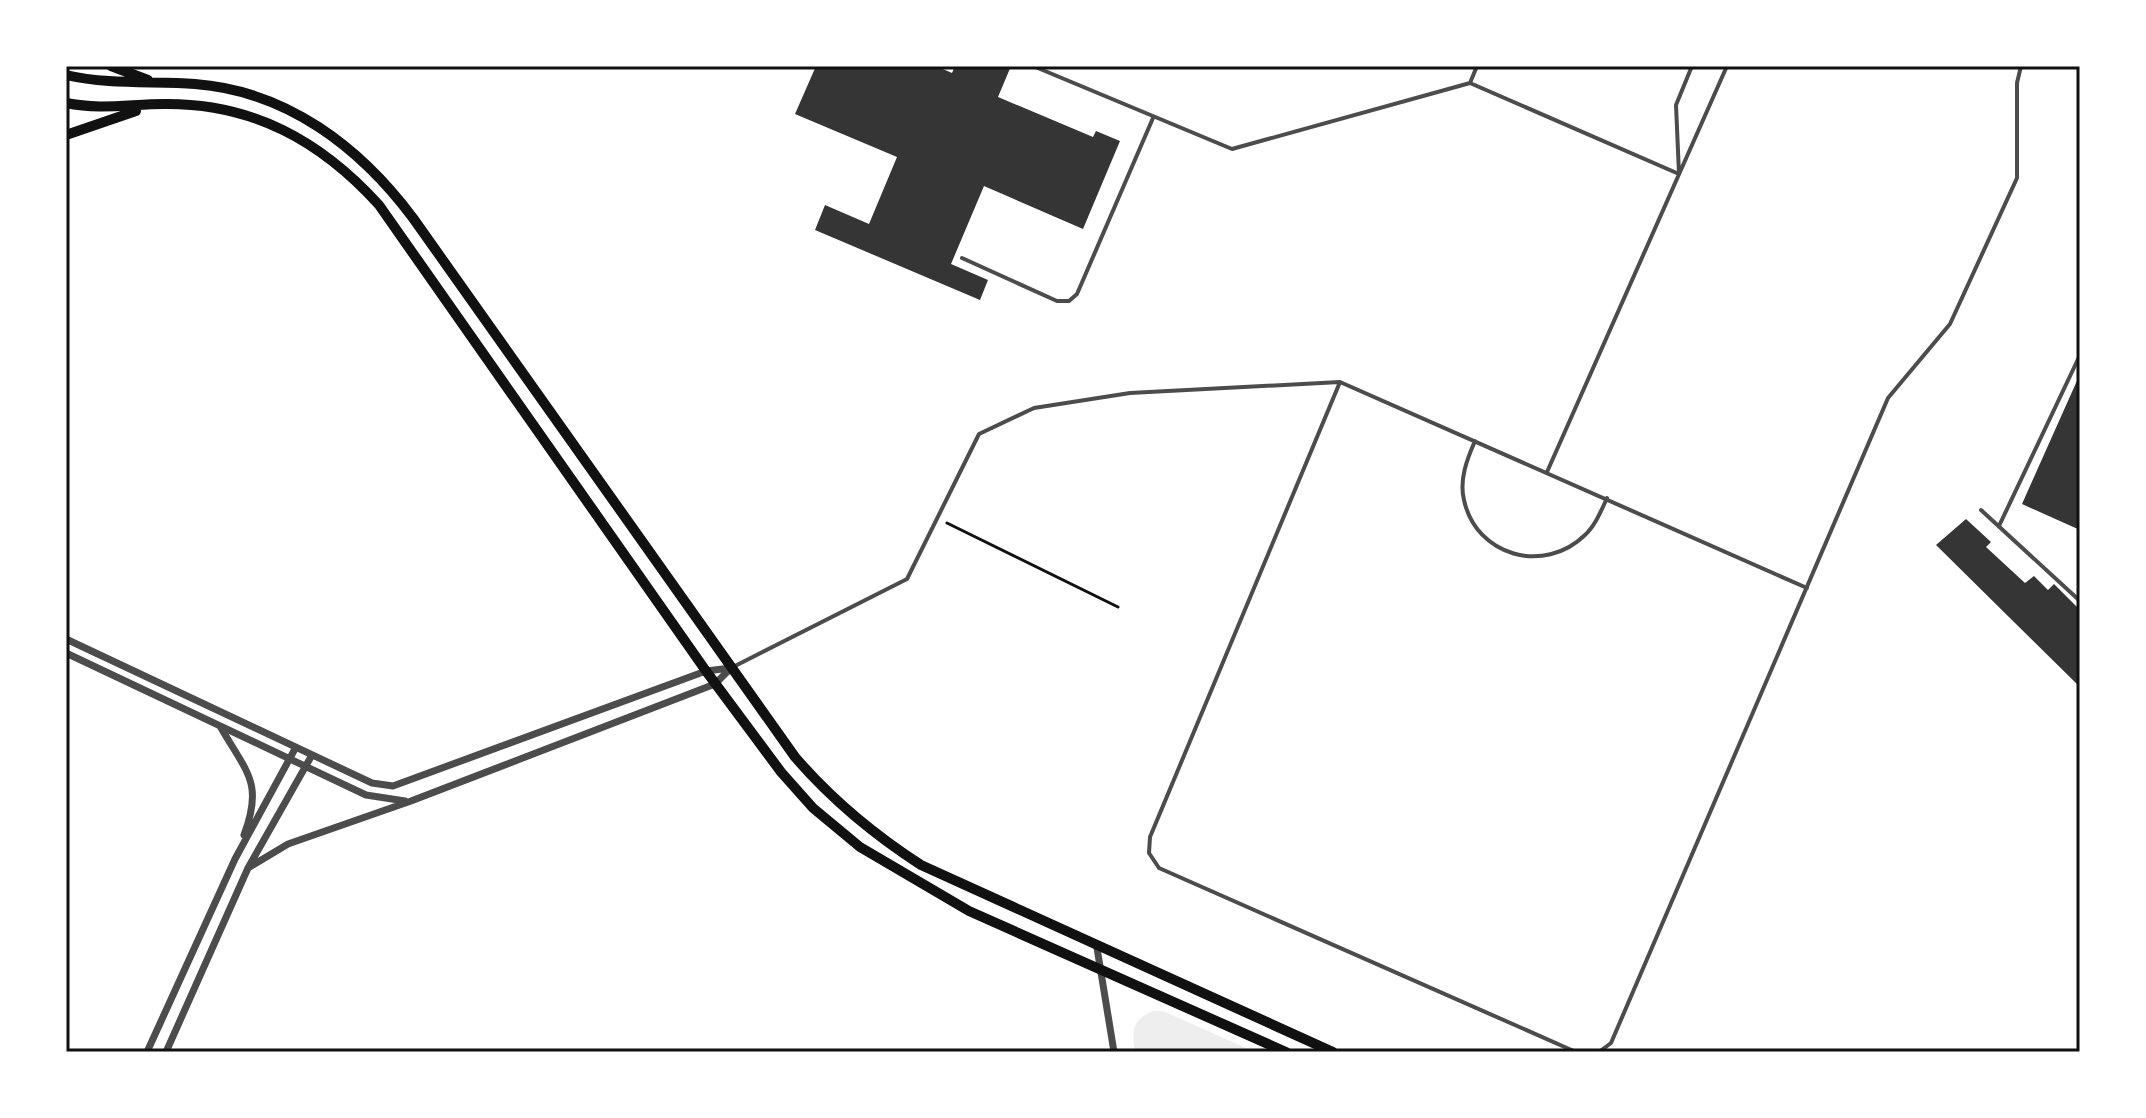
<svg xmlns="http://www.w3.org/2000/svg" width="2146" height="1118" font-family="'Varela Round',sans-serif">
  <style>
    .green { fill: #eee }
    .building { fill: #353535 }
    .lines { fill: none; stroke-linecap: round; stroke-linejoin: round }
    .path { stroke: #111; stroke-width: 3 }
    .service { stroke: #4c4c4c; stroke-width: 4 }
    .minor { stroke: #4c4c4c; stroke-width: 7 }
    .secondary { stroke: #111; stroke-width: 10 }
    .neatline { fill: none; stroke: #111; stroke-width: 3 }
  </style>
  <rect width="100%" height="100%" fill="#fff"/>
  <path class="green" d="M1153,1011h10l92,41h-120c-3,-21 -4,-32 18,-41z"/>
  <path class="building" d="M816,66h120l16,7 3,-7h56l-13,31 95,40 3,-6 24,10 -37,88 -99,-43 -33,78 37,16 -8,20 -165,-70 10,-25 44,19 28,-67 -102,-43z
    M2080,374v156l-58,-26z
    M1966,519l25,23 -5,5 39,36 9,-7 14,14 6,-6 26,26v77l-144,-142z"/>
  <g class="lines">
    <path class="path" d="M947,523l171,84"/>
    <path class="service" d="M1033,66l199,83 238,-66
      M1477,66l-7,17 209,91 -3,-69 16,-39
      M962,258l95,43h12l8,-7 76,-176
      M1340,382l-190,455 -1,16 10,15 417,184
      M1475,441c-8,18 -16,39 -11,59 12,56 80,75 121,35 10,-9 16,-24 22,-37
      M1547,472l180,-406
      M1981,510l99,91
      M1999,526l81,-171
      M733,667l174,-88 72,-145 55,-26 96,-15 210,-11 467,206
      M1599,1052l12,-9 277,-645 62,-74 67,-146v-95l4,-17"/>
    <path class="minor" d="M66,639l306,144 21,3 313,-115 25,-3
      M66,653l300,142 39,6
      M220,726c26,46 44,56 24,109
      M248,868l40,-24 123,-43 304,-117 16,-16
      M1097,948l17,104
      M147,1052l88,-193 61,-112
      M166,1052l82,-184 64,-113"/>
    <path class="secondary" d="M111,66l37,14
      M66,75c43,10 86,6 129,9 92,7 165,63 218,134l382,539c38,44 78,77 126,108l412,187
      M66,103c34,7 65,1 98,1 89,-1 157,37 215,101l327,466 75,101 32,36 47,39 109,64 317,141
      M66,135l70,-24"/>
  </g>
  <rect width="2146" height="1118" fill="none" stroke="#ffffff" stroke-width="136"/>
  <rect x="68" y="68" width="2010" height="982" class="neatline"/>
</svg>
